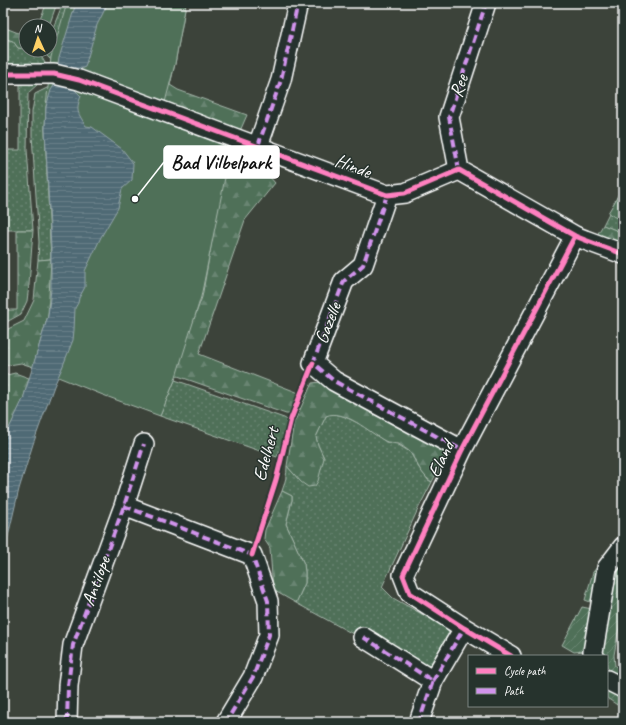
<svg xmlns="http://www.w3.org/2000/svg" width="626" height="725" font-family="Caveat,sans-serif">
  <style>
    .grass { fill: url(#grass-dots); stroke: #a7b8ac }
    .forest { fill: url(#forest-firs); stroke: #a7b8ac }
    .park { fill: #4f7059; stroke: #a7b8ac }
    .garden { fill: url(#garden-furrows); stroke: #a7b8ac }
    .water { fill: url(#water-rules); stroke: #95a6ac }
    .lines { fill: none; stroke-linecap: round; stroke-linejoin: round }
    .minor-casing { stroke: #fff; stroke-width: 22 }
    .minor { stroke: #26332d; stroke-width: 19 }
    .quiet { stroke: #d193ec; stroke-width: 4; stroke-dasharray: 8 4; stroke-linecap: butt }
    .cycleway-casing { stroke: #26332d; stroke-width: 8 }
    .cycleway { stroke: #ff80c0; stroke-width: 5 }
    .labels { text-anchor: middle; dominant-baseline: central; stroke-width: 3; stroke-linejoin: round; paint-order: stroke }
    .street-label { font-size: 19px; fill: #fff; stroke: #26332d }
    .leader { fill: none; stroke: #fff; stroke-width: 1.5 }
    .callout-dot { fill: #fff; stroke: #26332d; stroke-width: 1.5 }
    .callout { fill: #fff; stroke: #fff; stroke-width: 1.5 }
    .callout-label { font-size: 20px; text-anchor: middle; font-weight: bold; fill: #111 }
  </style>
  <defs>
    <pattern id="grass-dots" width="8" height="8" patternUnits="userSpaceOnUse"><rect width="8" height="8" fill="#4f7059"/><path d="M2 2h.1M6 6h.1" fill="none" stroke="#698572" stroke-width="1.8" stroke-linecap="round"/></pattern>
    <pattern id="forest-firs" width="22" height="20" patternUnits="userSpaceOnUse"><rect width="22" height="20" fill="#4f7059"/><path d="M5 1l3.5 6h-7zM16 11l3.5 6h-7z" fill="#698572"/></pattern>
    <pattern id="garden-furrows" width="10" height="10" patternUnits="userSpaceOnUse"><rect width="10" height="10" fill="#4f7059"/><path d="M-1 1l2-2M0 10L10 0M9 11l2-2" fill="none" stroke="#698572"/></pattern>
    <pattern id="water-rules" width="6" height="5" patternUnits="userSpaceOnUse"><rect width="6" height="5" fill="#4f6a74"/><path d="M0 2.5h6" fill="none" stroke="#698089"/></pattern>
  </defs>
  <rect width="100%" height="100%" fill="#3c433a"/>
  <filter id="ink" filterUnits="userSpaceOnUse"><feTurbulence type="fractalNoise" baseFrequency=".025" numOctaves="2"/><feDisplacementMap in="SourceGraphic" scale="8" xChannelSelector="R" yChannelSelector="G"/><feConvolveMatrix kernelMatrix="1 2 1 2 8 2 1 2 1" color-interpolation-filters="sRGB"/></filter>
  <g filter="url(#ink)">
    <path class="grass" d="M63,3h13l-19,63 -12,-12 -1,-4h6v-16l5,-11z
      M3,38l10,3 5,7 8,1v1h14l1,6 4,7 -2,2h-2l-12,-2 -26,1z
      M20,80l20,1 -2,3 -10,9 -1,57 6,80h-30v-80h17z
      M55,84l-9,23 -1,22 6,130 -13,1 1,-18 -7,-107v-23l3,-18z
      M623,185v48l-20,-8z
      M175,380l109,38 5,3 -12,36 -117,-41z
      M329,414h5l9,2 17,8 26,18 11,2 13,8 9,16 9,12 4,2 -13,25 -37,80 11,11 54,30 2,5 -19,32 -4,1 -67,-39 -6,7 -57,-31 9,-20v-11l-1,-8 -18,-40 6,-24v-4l-10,-5c3,-8 5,-16 5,-25l14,16 23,-24 -6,-13 -2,-8 10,-21z"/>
    <path class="forest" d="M47,3h10l-8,23h-12z
      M186,3l-11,61 -5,21 8,5 69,25 -7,16 -86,-34z
      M3,27l23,9v13l-8,-1 -5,-7 -10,-3z
      M226,162l43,14 6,7 -30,37 -46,134 100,39 -8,21h-5l-111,-39v-4l27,-74z
      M603,225l20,8v13l-26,-11z
      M17,230h16l-4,55 -2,16 -6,13 -18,10v-14h14z
      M51,259v30l-3,27 -15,51 -12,-4 -18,3v-30l5,-7 16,-8 10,-21 4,-40z
      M15,373l14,5 -6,22 -20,41v-65z
      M321,382l127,68 -16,32c-8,-5 -13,-14 -17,-22 -2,-2 -3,-6 -5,-8 -3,-3 -10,-7 -13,-9 -4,-1 -9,0 -12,-2 -15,-8 -41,-33 -59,-25l-10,21 2,8 6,13 -6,23 -3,5 -7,1 -7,-5 -14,-16 7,-43 18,-40z
      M282,491l10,5v4l-6,24 18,40 1,8v11l-9,20 -23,-13 -3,-42 -6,-9 1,-9z"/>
    <path class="park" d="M67,3h119l-11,61 -12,46 70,28 -32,159 -26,83 -15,36 -57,-21 -70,-28 15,-51 3,-57 -6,-130 1,-22 5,-50z
      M623,188v34l-15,-9z"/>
    <path class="garden" d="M623,561v44l-9,50 1,11 8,2v11l-9,-4 -7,-8v-11h-4l-3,-8 12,-77z
      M599,565l-6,38 -8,-3 8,-28z
      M582,607l10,2 -7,42 -11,1 -12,-7z
      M607,685l16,11v13l-16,-11z"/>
    <path class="water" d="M76,3h32l-11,22 -12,42 -11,5 -2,15 9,9c-6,15 -3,17 5,30l6,1 30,22 11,14 -1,17 -10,9 -4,19 -17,29 -16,34v16l-6,11 -1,5 -3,5 -1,22 -1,10 -11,28 -8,18 -21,58 -14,45 -16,69v-117l20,-42 25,-83 3,-27v-41l-6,-119 1,-22 5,-17 4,-6 4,-26z"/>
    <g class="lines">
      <g class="minor-casing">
        <path id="minor" d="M3,74h51l25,6 308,115 18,-2 54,-23 116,66 10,4 38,14
          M258,146l23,-66 17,-77
          M459,170l-10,-53 37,-114
          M387,195l-24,70 -19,16 -31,82 21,18 128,69
          M124,506l128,49 16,46 1,34 -16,42 -27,45
          M363,637l70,44 -14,41
          M511,656l-47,-28 -54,-35 -7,-18 59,-125 113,-214
          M594,656l-1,-4 14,-84 16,-21
          M607,680l16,8
          M433,681l31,-53
          M67,722l1,-36 5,-41 51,-139 20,-62"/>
      </g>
      <use href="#minor" class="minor"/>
      <path class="quiet" d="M258,146l23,-66 17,-77
        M459,170l-10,-53 37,-114
        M387,195l-24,70 -19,16 -31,82 21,18 128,69
        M124,506l128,49 16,46 1,34 -16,42 -27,45
        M363,637l70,44 -14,41
        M433,681l31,-53
        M67,722l1,-36 5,-41 51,-139 20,-62"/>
      <g class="cycleway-casing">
        <path id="cycleway" d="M3,74h51l25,6 308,115 18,-2 54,-23 116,66 10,4 38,14
          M252,555l24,-75 15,-61 22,-56
          M511,656l-47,-28 -54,-35 -7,-18 59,-125 113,-214"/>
      </g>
      <use href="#cycleway" class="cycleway"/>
    </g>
  </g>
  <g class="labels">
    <g class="street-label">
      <text transform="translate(459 86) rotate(-72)">Ree</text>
      <text transform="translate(353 166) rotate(21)">Hinde</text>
      <text transform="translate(328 323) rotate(-69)">Gazelle</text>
      <text transform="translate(266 454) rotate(-75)">Edelhert</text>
      <text transform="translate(441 459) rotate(-64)">Eland</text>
      <text transform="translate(96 581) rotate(-70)">Antilope</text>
    </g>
  </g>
  <path class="leader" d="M135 199L164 162"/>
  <circle class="callout-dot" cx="135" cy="199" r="4"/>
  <rect class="callout" x="164" y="146" width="115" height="32" rx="4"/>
  <g class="callout-label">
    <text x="221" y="169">Bad Vilbelpark</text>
  </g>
  <rect width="626" height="725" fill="none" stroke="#26332d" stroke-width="16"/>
  <rect x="8" y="8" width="610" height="709" fill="none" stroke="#fff" stroke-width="1.5" filter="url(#ink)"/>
  <rect x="468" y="655" width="140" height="52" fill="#26332d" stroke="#7d8581"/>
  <rect x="476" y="668" width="20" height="6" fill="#ff80c0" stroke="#7d8581"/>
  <text x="504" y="675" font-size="12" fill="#ffffff">Cycle path</text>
  <rect x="476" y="688" width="20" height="6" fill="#d193ec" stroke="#7d8581"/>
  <text x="504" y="695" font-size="12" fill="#ffffff">Path</text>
  <g transform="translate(38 38) rotate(357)"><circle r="19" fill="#26332d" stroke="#7d8581"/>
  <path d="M0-3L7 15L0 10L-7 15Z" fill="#ffd166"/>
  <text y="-6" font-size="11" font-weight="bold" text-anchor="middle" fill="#ffffff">N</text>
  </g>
</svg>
